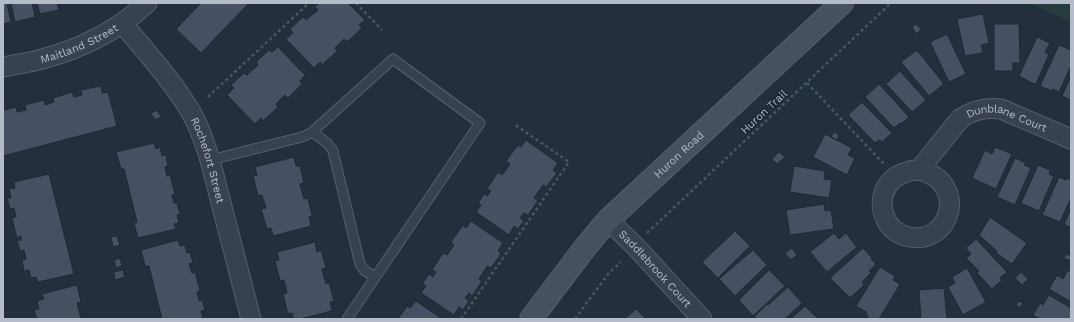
<svg xmlns="http://www.w3.org/2000/svg" width="1074" height="322" font-family="'Work Sans',sans-serif">
  <style>
    .green { fill: #263c3f }
    .building { fill: #455162; stroke: #1f2835 }
    .lines { fill: none; stroke-linecap: round; stroke-linejoin: round }
    .service-casing { stroke: #565f6c; stroke-width: 11 }
    .minor-casing { stroke: #565f6c; stroke-width: 21 }
    .secondary-casing { stroke: #565f6c; stroke-width: 24 }
    .path { stroke: #44595c; stroke-width: 2.5; stroke-dasharray: 3 3; stroke-linecap: butt }
    .service { stroke: #38414e; stroke-width: 9 }
    .minor { stroke: #38414e; stroke-width: 19 }
    .secondary { stroke: #465061; stroke-width: 22 }
    .labels { text-anchor: middle; dominant-baseline: central; stroke-width: 3; stroke-linejoin: round; paint-order: stroke }
    .street-label { font-size: 11px; fill: #b4bcc9; stroke: #1d2633 }
  </style>
  <rect width="100%" height="100%" fill="#242f3e"/>
  <path class="green" d="M1029,3h42v19z"/>
  <path class="building" d="M3,3l4,1 4,18 -8,2z
    M11,3h21l3,14 -20,5z
    M37,3h20l2,7 -19,4z
    M201,3h48l-48,50 -25,-24z
    M319,3h29l17,17 -6,5 3,3 -15,14 -3,-3 -9,9 2,3 -15,14 -2,-3 -6,6 -28,-29 7,-6 -3,-4 13,-12 3,3 12,-10 -3,-3z
    M983,14l6,29 -8,2 2,8 -18,3 -8,-37z
    M916,24l5,5 -4,5 -5,-6z
    M994,24h25l1,39h-7v8h-19z
    M947,34l19,40 -17,8 -19,-40z
    M1037,37l13,6 -5,9 4,2 -13,30 -1,-1 -1,1 -15,-8z
    M1059,45l12,5v16l-12,26 -6,-3 -1,2 -12,-5z
    M278,47l27,28 -5,6 2,3 -14,14 -3,-3 -9,9 2,3 -15,14 -2,-3 -6,6 -28,-29 7,-7 -3,-3 13,-12 3,2 11,-10 -2,-3 13,-12 3,2z
    M917,50l27,34 -15,12 -28,-34z
    M900,71l26,29 -14,12 -26,-28z
    M1071,76v24l-9,-4z
    M879,84l30,33 -8,7 -1,-1 -6,5 -29,-31z
    M101,86l1,7 6,-1 9,34 -114,30v-44l2,-2 11,-3 1,5 9,-2 -1,-5 19,-5 1,5 9,-3 -1,-4 19,-6 2,5 8,-2 -1,-5z
    M862,102l30,31 -10,9 -3,-2 -4,3 -27,-28z
    M156,110l5,6 -5,4 -5,-6z
    M834,132l5,3 -2,5 -6,-3z
    M825,134l27,14 -4,7 7,3 -8,17 -34,-18z
    M526,140l32,23 -5,7 4,3 -11,14 -3,-2 -9,13 4,3 -10,14 -4,-2 -4,5 4,3 -6,8 -4,-3 -5,9 -33,-23 5,-7 -3,-2 6,-9 3,2 4,-5 -4,-2 11,-17 4,3 8,-11 -4,-3 12,-16 3,2z
    M154,143l2,6 4,-2 2,9 4,-1 2,11 -3,1 2,9 3,-1 5,19 -3,1 2,8h3l3,11 -3,1 2,8 -5,1 2,5 -38,9 -4,-15 3,-1 -13,-53h-3l-5,-17z
    M995,147l17,7 -16,35 -24,-11 13,-28 7,4z
    M779,152l6,5 -8,7 -5,-5z
    M294,157l2,9h4l4,17 -4,1 4,15 4,-1 4,18 -3,1 2,9 -38,10 -2,-8 -4,1 -6,-20 5,-1 -4,-13 -4,1 -5,-20 4,-1 -2,-8z
    M1015,158l11,5 -2,2 7,3 -16,37 -18,-8z
    M1038,165l12,5 -1,4 5,2 -15,35 -18,-8z
    M794,166l31,5 -1,8 8,1 -3,18 -39,-6z
    M49,174l25,100 -36,8 -2,-5 -5,1 -2,-8 -5,1 -2,-11 4,-1 -2,-9 -4,1 -3,-10 4,-1v-4l-4,2 -5,-20 4,-1 -2,-9 -4,1 -3,-11h4l-2,-9 6,-1 -1,-6z
    M1059,177l7,3 1,-2 4,2v18l-11,24 -18,-7z
    M824,204l1,7 6,-1 3,19 -44,6 -4,-25z
    M1071,209v19l-7,-4z
    M990,217l37,26 -15,21 -16,-11 1,-2 -18,-16z
    M471,221l32,22 -5,8 3,3 -10,14 -4,-2 -8,13 3,2 -10,15 -3,-3 -4,5 4,3 -6,9 -4,-3 -5,8 -33,-22 5,-7 -4,-2 7,-10 4,3 3,-5 -4,-2 11,-17 4,2 7,-10 -3,-3 12,-17 3,3z
    M735,231l15,15 -32,32 -16,-16z
    M834,233l5,6 7,-6 11,14 -30,25 -17,-20z
    M117,236l3,9 -7,2 -2,-10z
    M976,239l31,33 -7,6 2,2 -10,9 -15,-16 2,-2 -13,-13 5,-4 -5,-6z
    M178,240l2,6 5,-1 2,8 3,-1 3,11 -4,1 3,9 3,-1 5,19 -3,1 2,9 3,-1 3,10 -4,1 2,8h-41l-13,-53h-4l-4,-16z
    M315,242l2,10 4,-2 5,18 -4,1 4,15 3,-1 5,18 -4,1 2,9 -32,8h-6l-2,-6 -4,1 -5,-20 4,-1 -3,-13 -4,1 -5,-20 4,-1 -2,-8z
    M792,248l5,7 -6,5 -6,-7z
    M863,248l9,10 -1,1 5,5 -7,7 2,2 -9,9 2,3 -14,13 -20,-20z
    M753,250l14,15 -32,31 -16,-17z
    M1066,254l5,2 -1,5 -6,-3z
    M120,258l2,8 -6,2 -2,-8z
    M880,267l15,9 -2,4 7,4 -21,35h-9l-2,-1 -2,-6 -10,-6z
    M967,268l19,34 -23,13 -15,-28 7,-4 -3,-6z
    M123,270l2,7 -10,3 -1,-8z
    M769,270l16,16 -32,30 -14,-16z
    M1068,270l3,2v30l-22,-13 8,-14 6,4z
    M1021,272l7,7 -6,6 -7,-7z
    M77,285l4,17 -4,1 4,16h-44l-3,-9 5,-1 -2,-8 7,-2 -2,-5z
    M788,287l14,16 -17,16h-28l-3,-2 13,-13 1,1z
    M944,288l3,31h-26l-2,-29z
    M1049,295l22,13v11h-31l-7,-4 7,-12 3,2z
    M416,301l26,18h-44l9,-13 3,2z
    M1018,301l5,2 -3,5 -4,-3z
    M805,306l13,13h-27z
    M636,309l10,10h-21z"/>
  <g class="lines">
    <g class="service-casing">
      <path id="service" d="M312,132l15,11 6,8 27,113 4,6 11,7
        M210,160l92,-23 9,-4 82,-74 87,64 -133,196"/>
    </g>
    <g class="minor-casing">
      <g id="minor">
        <path id="s1" d="M122,23c24,29 51,58 70,91 8,14 13,30 18,46l41,159"/>
        <path id="s2" d="M3,67c13,-3 26,-4 39,-8 38,-10 76,-29 105,-56"/>
        <path id="s3" d="M919,170c51,12 32,79 -14,66 -6,-2 -14,-7 -17,-13 -12,-19 -5,-45 19,-51 3,-2 8,-1 12,-2l41,-51c13,-9 25,-12 41,-10l70,30"/>
        <path id="s4" d="M608,220l27,26 67,73"/>
      </g>
    </g>
    <g class="secondary-casing">
      <g id="secondary">
        <path id="s5" d="M531,319l53,-70 24,-29 234,-217"/>
      </g>
    </g>
    <path class="path" d="M356,3l26,27
      M807,83l77,81
      M208,97l101,-94
      M647,233l244,-230
      M461,319l108,-157 -55,-38
      M575,319l33,-45 13,-12"/>
    <use href="#service" class="service"/>
    <use href="#minor" class="minor"/>
    <use href="#secondary" class="secondary"/>
  </g>
  <g class="labels">
    <g class="street-label">
      <text stroke="none"><textPath href="#s2" startOffset="80">Maitland Street</textPath></text>
      <text transform="translate(764 112) rotate(-43)">Huron Trail</text>
      <text stroke="none"><textPath href="#s3" startOffset="327">Dunblane Court</textPath></text>
      <text stroke="none"><textPath href="#s5" startOffset="222">Huron Road</textPath></text>
      <text stroke="none"><textPath href="#s1" startOffset="164">Rochefort Street</textPath></text>
      <text stroke="none"><textPath href="#s4" startOffset="68">Saddlebrook Court</textPath></text>
    </g>
  </g>
  <rect width="1074" height="322" fill="none" stroke="#b4bcc9" stroke-width="8"/>
</svg>
